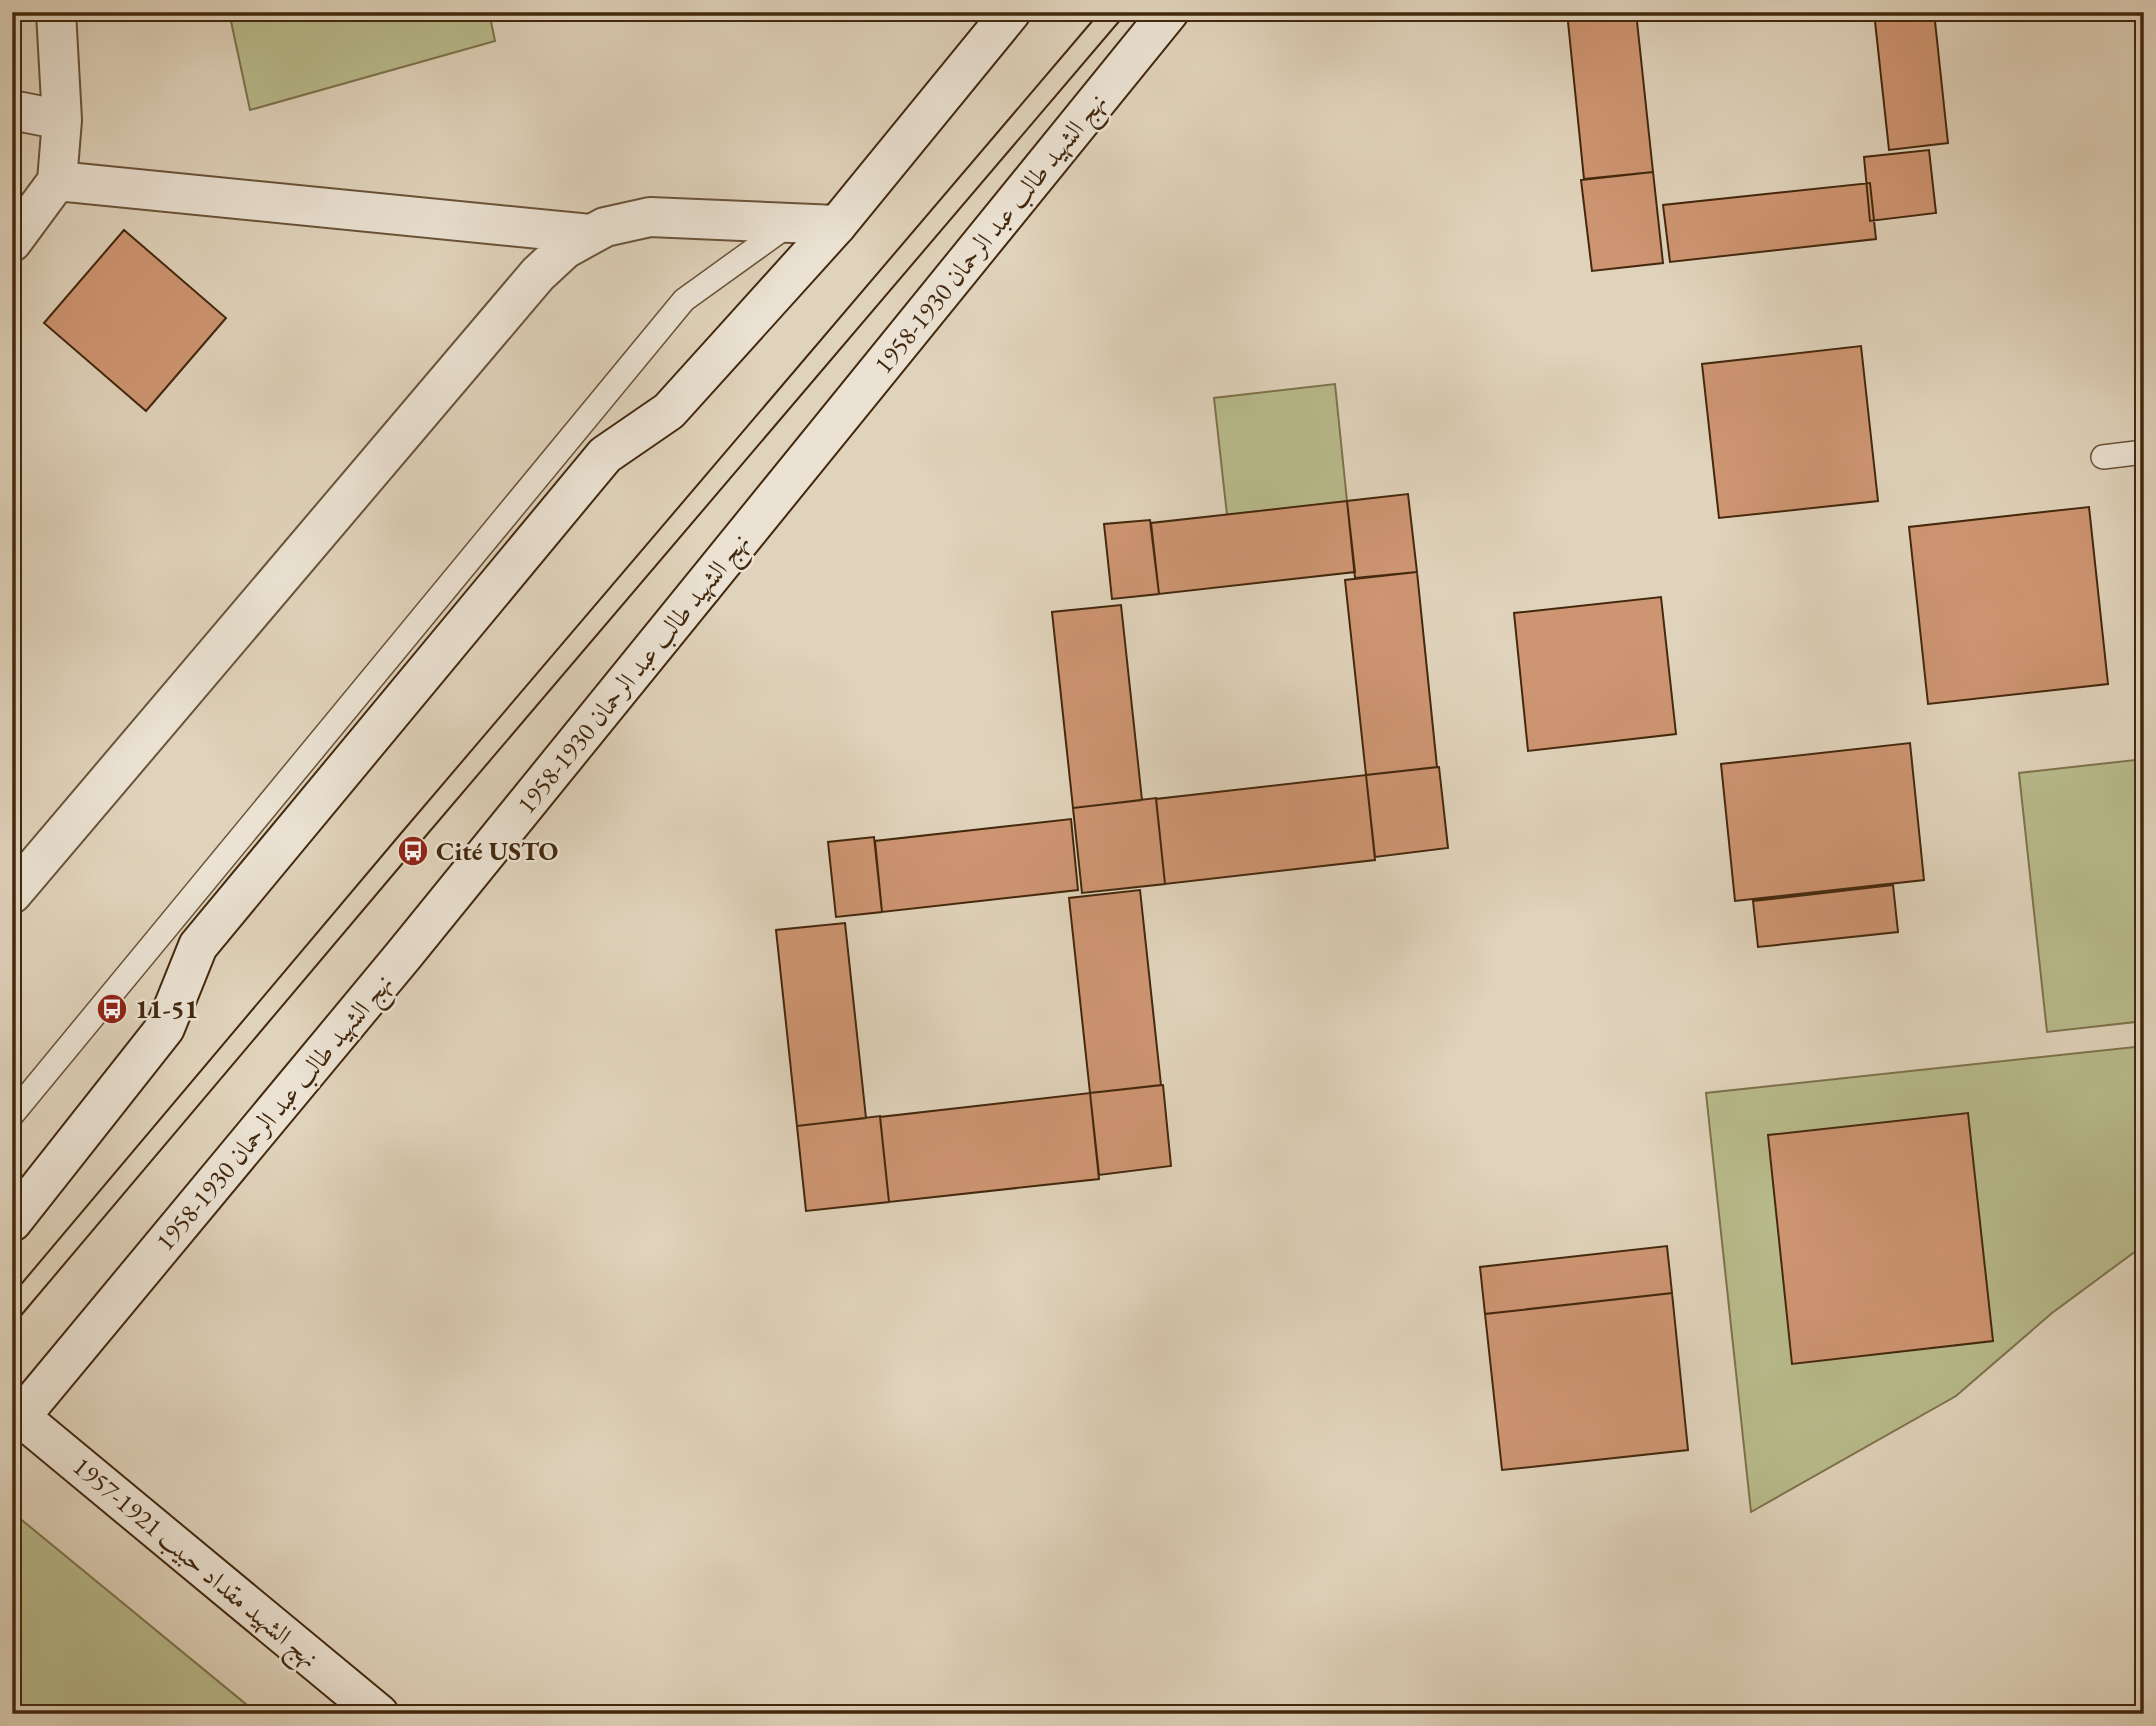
<svg xmlns="http://www.w3.org/2000/svg" width="2156" height="1726" font-family="'EB Garamond',Amiri,serif">
  <style>
    .green { fill: #b8bb8c; stroke: #7e724c; stroke-width: 2 }
    .building { fill: #ce9572; stroke: #43280d; stroke-width: 2 }
    .lines { fill: none; stroke-linecap: round; stroke-linejoin: round }
    .lane-casing { stroke: #6a5338; stroke-width: 26 }
    .street-casing { stroke: #6a5338; stroke-width: 42 }
    .secondary-casing { stroke: #43280d; stroke-width: 42 }
    .lane { stroke: #ebe2d3; stroke-width: 23 }
    .street { stroke: #ebe2d3; stroke-width: 38 }
    .secondary { stroke: #ebe2d3; stroke-width: 38 }
    .tram { stroke: #43280d; stroke-width: 2 }
    .labels { text-anchor: middle; dominant-baseline: central; stroke-width: 5; stroke-linejoin: round; paint-order: stroke }
    .street-label { font-size: 26px; fill: #43280d; stroke: #ebe2d3 }
    .poi-label { font-size: 26px; font-weight: bold; fill: #43280d; stroke: #ebe2d3; text-anchor: start }
  </style>
  <rect width="100%" height="100%" fill="#e0d3bb"/>
  <filter id="stains"><feTurbulence type="fractalNoise" baseFrequency=".00286" numOctaves="4"/><feColorMatrix values="0 0 0 0 .2 0 0 0 0 .09 0 0 0 0 .02 0 0 0 .5 -.17"/></filter>
  <radialGradient id="worn" r=".72"><stop offset=".6" stop-color="#630" stop-opacity="0"/><stop offset="1" stop-color="#630" stop-opacity=".3"/></radialGradient>
  <path class="green" d="M229,12h260l6,29 -245,69z
    M1335,384l12,117 -120,14 -13,-117z
    M2144,759v262l-97,11 -28,-259z
    M2144,1046v199l-92,68 -96,83 -205,116 -45,-419z
    M12,1512l246,202h-246z"/>
  <path class="building" d="M1567,12h69l17,160 -69,7z
    M1874,12h60l14,131 -59,7z
    M1929,150l7,63 -66,8 -6,-64z
    M1653,172l10,91 -71,8 -11,-91z
    M1870,183l6,56 -206,23 -7,-57z
    M124,230l102,88 -80,93 -102,-88z
    M1861,346l17,155 -159,17 -17,-154z
    M1408,494l9,78 -62,6 -8,-77z
    M1347,501l8,71 -196,22 -8,-71z
    M2089,507l19,177 -180,20 -19,-177z
    M1150,520l9,74 -47,5 -8,-75z
    M1417,572l20,195 -71,8 -21,-195z
    M1661,597l15,137 -148,17 -14,-138z
    M1121,605l21,195 -69,8 -21,-196z
    M1910,743l14,137 -189,21 -14,-137z
    M1439,767l9,81 -73,9 -9,-82z
    M1366,775l9,85 -210,24 -9,-85z
    M1156,798l9,86 -83,9 -9,-85z
    M1071,819l7,71 -196,22 -7,-71z
    M874,837l8,75 -46,5 -8,-75z
    M1893,885l5,47 -140,15 -5,-46z
    M1140,890l21,195 -71,8 -21,-195z
    M845,923l21,195 -69,8 -21,-196z
    M1163,1085l8,81 -72,9 -9,-82z
    M1090,1093l9,86 -210,23 -9,-85z
    M1968,1113l25,228 -201,23 -24,-229z
    M880,1116l9,86 -83,9 -9,-85z
    M1667,1246l5,47 -187,21 -5,-47z
    M1672,1293l16,157 -186,20 -17,-156z"/>
  <g class="lines">
    <g class="lane-casing">
      <path id="lane" d="M2103,457l41,-5
        M12,1115l672,-815 107,-77"/>
    </g>
    <g class="street-casing">
      <path id="street" d="M56,12l6,108 -5,61
        M12,110l50,10
        M12,242l45,-61 533,53
        M12,894l526,-620 27,-25 40,-22 45,-10 187,8"/>
    </g>
    <g class="secondary-casing">
      <path id="secondary" d="M12,1222l153,-194 33,-82 407,-491 64,-44 168,-186 174,-213
        M12,1410l367,304
        M12,1427l391,-471 766,-944"/>
    </g>
    <use href="#lane" class="lane"/>
    <use href="#street" class="street"/>
    <use href="#secondary" class="secondary"/>
    <path class="tram" d="M12,1295l385,-457 703,-826
      M12,1326l401,-475 714,-839"/>
  </g>
  <defs>
    <g id="bus-disc" transform="scale(1.575)"><circle r="9.5" fill="#8f2418" stroke="#ebe2d3"/><path d="M-5-6H5V4H4V6H2V4H-2V6H-4V4H-5ZM-3.5-4V0h7V-4ZM-3.5 1.2v1.5H-2V1.2ZM2 1.2v1.5H3.5V1.2Z" fill="#fff"/></g>
  </defs>
  <g fill-rule="evenodd">
    <use href="#bus-disc" x="413" y="851"/>
    <use href="#bus-disc" x="112" y="1009"/>
  </g>
  <g class="labels">
    <g class="street-label">
      <text transform="translate(990 233) rotate(-51)">نهج الشهيد طالب عبد الرحمان 1930-1958</text>
      <text transform="translate(633 673) rotate(-51)">نهج الشهيد طالب عبد الرحمان 1930-1958</text>
      <text transform="translate(274 1112) rotate(-50)">نهج الشهيد طالب عبد الرحمان 1930-1958</text>
      <text transform="translate(196 1562) rotate(40)">نهج الشهيد مقداد حبيب 1921-1957</text>
    </g>
    <g class="poi-label">
      <text x="436" y="851">Cité USTO</text>
      <text x="135" y="1009">11-51</text>
    </g>
  </g>
  <rect width="2156" height="1726" fill="none" stroke="#e0d3bb" stroke-width="42"/>
  <rect x="14" y="14" width="2128" height="1698" fill="none" stroke="#43280d" stroke-width="3.5"/>
  <rect x="21" y="21" width="2114" height="1684" fill="none" stroke="#43280d" stroke-width="2"/>
  <rect width="100%" height="100%" filter="url(#stains)"/>
  <rect width="100%" height="100%" fill="url(#worn)"/>
</svg>
